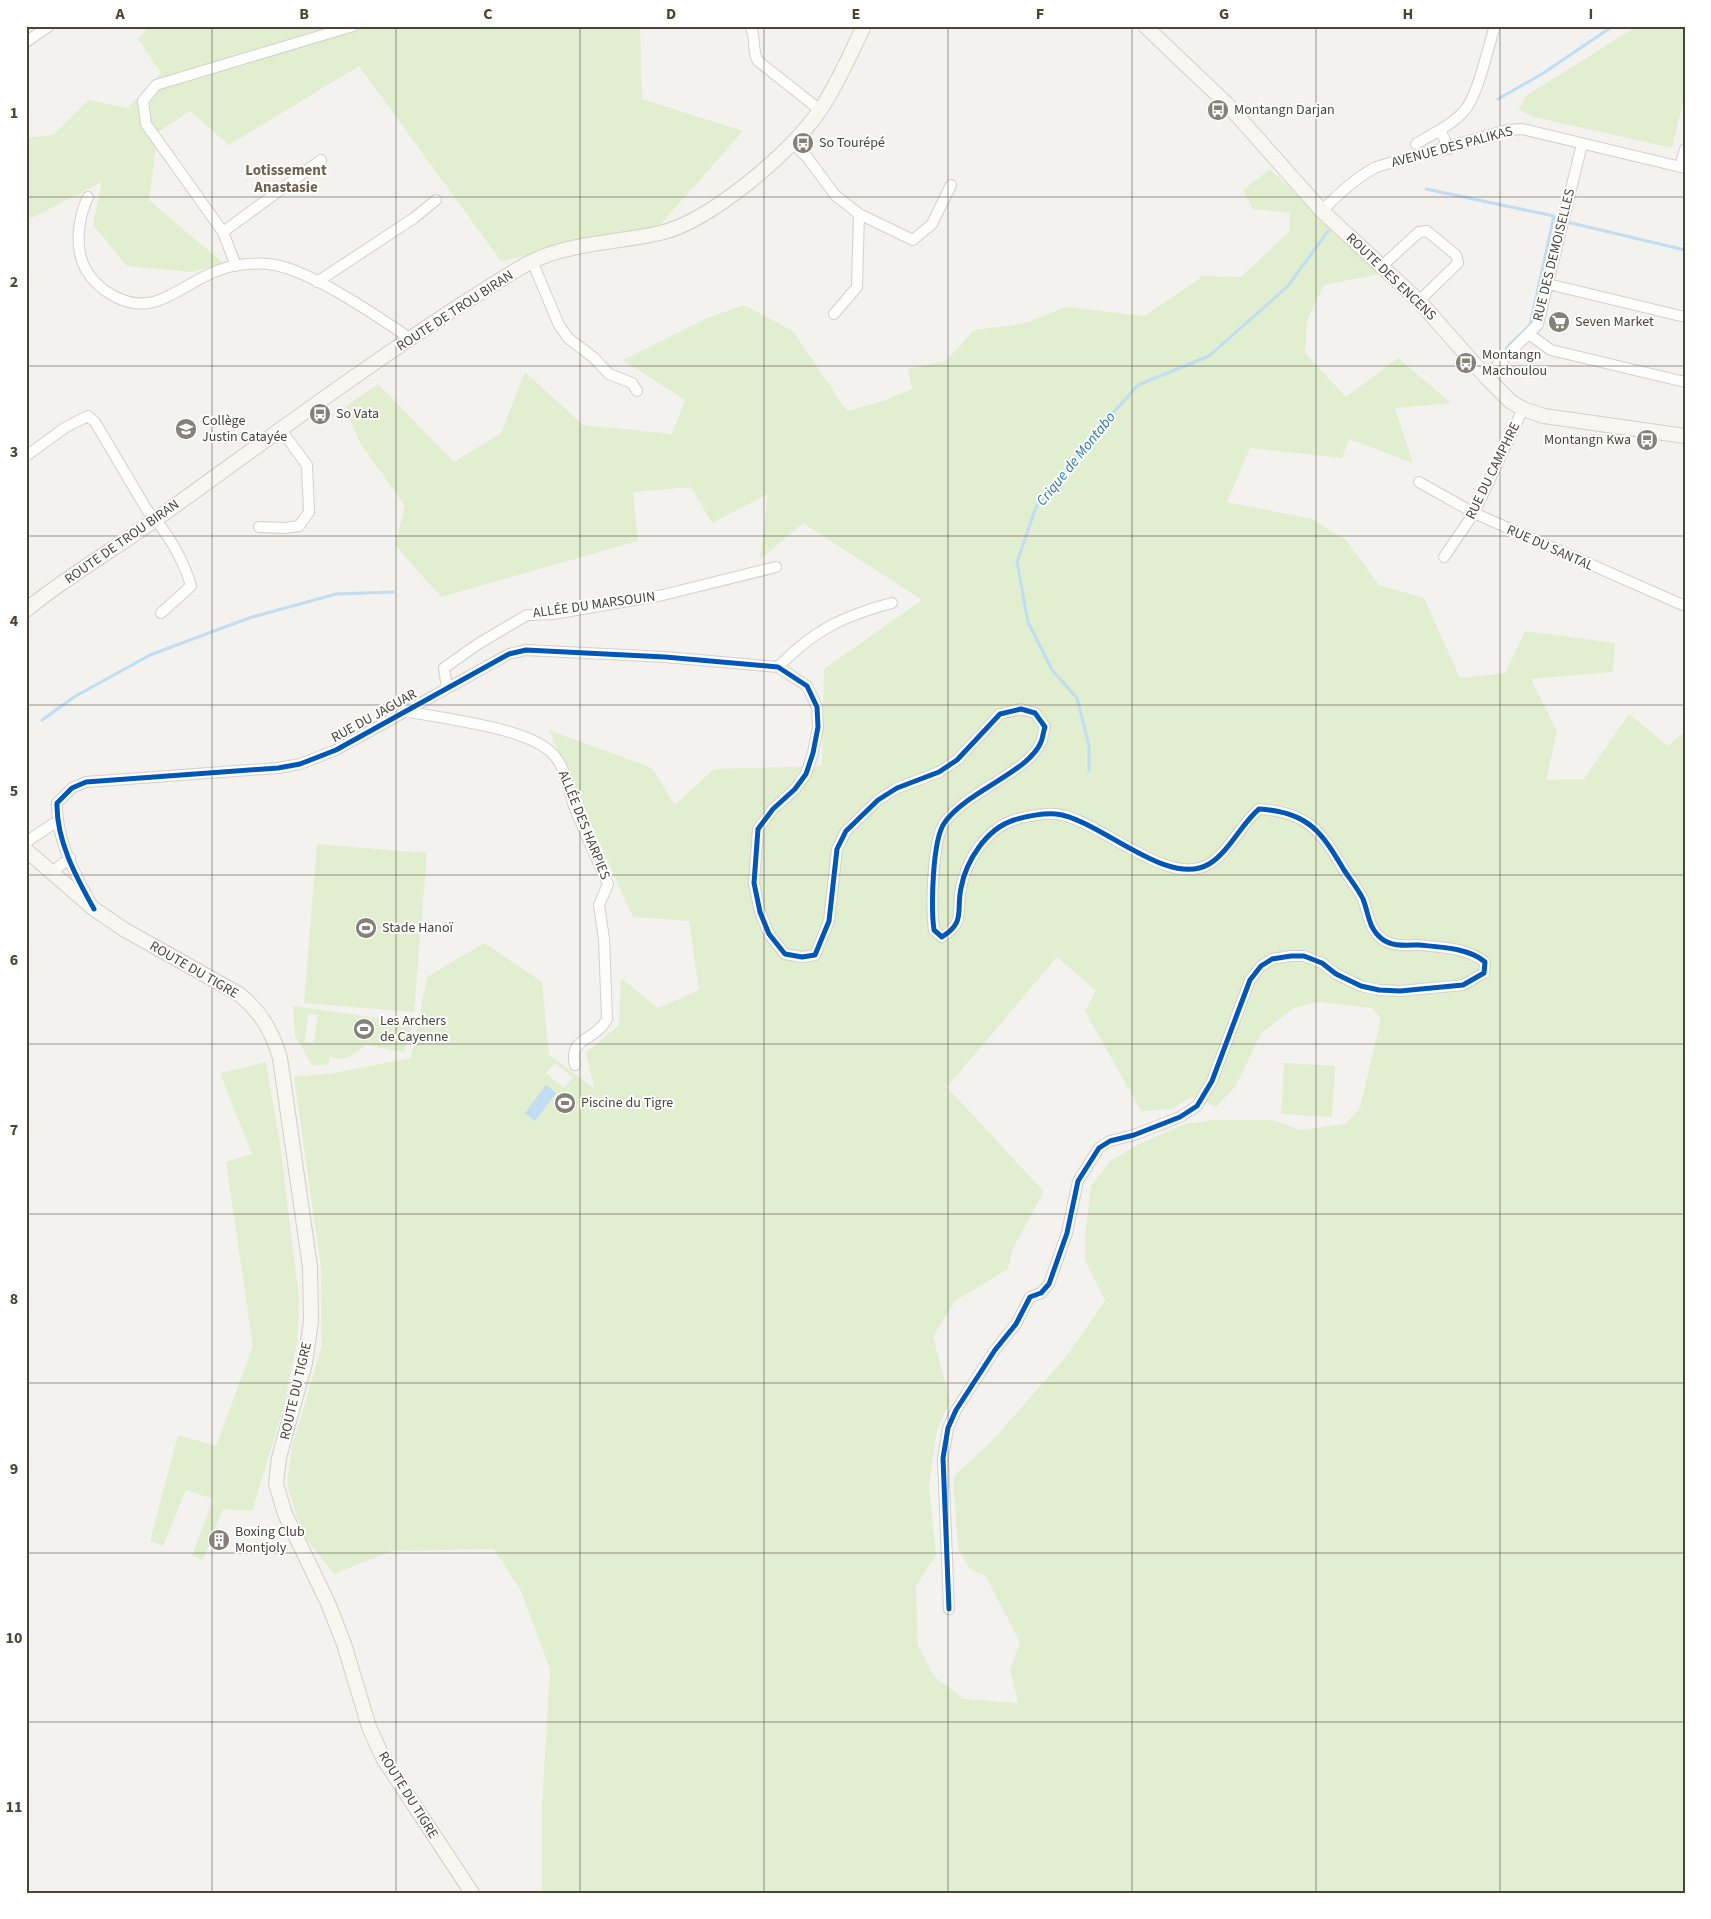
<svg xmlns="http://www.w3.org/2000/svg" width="1711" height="1919" font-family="'Source Sans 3',sans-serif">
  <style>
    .green { fill: #e1eecf; fill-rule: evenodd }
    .water { fill: #c0ddf1 }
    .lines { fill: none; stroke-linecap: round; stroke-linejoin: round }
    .stream { stroke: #c0ddf1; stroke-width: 3 }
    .street-casing { stroke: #d2d0cb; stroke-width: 12 }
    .secondary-casing { stroke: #d3cfc5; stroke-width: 16 }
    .street { stroke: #fdfdfc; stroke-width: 10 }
    .secondary { stroke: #f7f6f1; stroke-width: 14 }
    .cycleway-casing { stroke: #fff; stroke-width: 8 }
    .cycleway { stroke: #0057b8; stroke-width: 5 }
    .grid { fill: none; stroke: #4b4439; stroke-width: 1; stroke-opacity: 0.55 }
    .labels { text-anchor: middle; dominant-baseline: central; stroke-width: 4; stroke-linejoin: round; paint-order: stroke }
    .poi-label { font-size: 14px; fill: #4b4439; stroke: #fff; text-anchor: start }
    .street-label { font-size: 14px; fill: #4b4439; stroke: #fff }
    .neighbourhood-label { font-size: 15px; font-weight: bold; fill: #6e6250; stroke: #fff }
    .water-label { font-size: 15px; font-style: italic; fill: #2e7ab2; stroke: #fff }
    .neatline { fill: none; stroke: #4b4439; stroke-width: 2 }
    .grid-label { font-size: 16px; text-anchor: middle; font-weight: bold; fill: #4b4439 }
  </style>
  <rect width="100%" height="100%" fill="#f4f2ee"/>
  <path class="green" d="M149,26h491l2,73 101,32 -83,94 -159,36 -142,-195 -130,79 -39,-34 -32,21 -9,68 74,63 -31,9 -65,-6 -34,-41 9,-43 -76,39v-83l27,-3 35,-35 40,8 33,-35 -23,-34z
    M1637,26h48v66l-13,56 -138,-31 -15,-7 7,-14z
    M1270,169l110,105 -56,11 -17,36 -2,32 41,44 52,-39 53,45 -56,5 18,55 -64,-24 -7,19 -92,-10 -23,54 85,17 34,21 33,45 45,13 36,80 45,-5 20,-42 90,12 -2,29 -82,7 26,52 -11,49 38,-1 45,-65 39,32 17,-15v1162h-1143v-88l8,-136 -29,-78 -27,-42 -103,2 -57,23 -31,-39 -16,-49 5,-39 30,-102 -1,-77 -27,-191 40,-4 77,-15 16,-81 57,-34 58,39 7,73 45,33 -8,-35 33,-28 2,-47 37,30 41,-18 -10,-69 -56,-4 -84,-187 103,38 23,37 39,-36 108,-3 2,-97 98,-69 -119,-77 -43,37 8,-66 -56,29 -21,-36 -58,5 5,49 -197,56 -46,-52 10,-39 -45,-63 -15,-36 33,-23 76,78 47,-29 24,-61 58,53 89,9 13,-34 -62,-40 84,-42 37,-13 49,26 54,80 36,-10 29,-12 -4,-20 38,-8 28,-31 48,-6 44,-17 79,9 58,-40 38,1 49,-46v-18l-37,-4 -10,-19zM1057,957l39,34 -11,20 56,100 31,-2 20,-12 24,10 20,-21 25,-53 33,-25 25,-6 53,6 9,10 -21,90 -15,16 -45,6 -27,-10h-58l-30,4 -44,19 -31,18 -19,25 -6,51v23l20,41 -40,57 -75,85 -37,34 5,72 11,19 17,9 34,65 -10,28 8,33 -54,-4 -29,-22 -17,-31 -2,-60 20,-31 -7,-70 8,-55 13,-30 -17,-63 22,-36 53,-32 5,-21 31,-56 -97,-105zM555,1063l18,15 -9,10 -18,-15z
    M317,844l110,9 -13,159 -110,-9z
    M293,1006l120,17 -9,29 -37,-7c-14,9 -22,19 -38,11v8l-16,2 -18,-30zM308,1014l10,1 -4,28 -9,-1z
    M266,1062l14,82 19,154 -2,45 -13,63 -32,105 -29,-2 -20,51 -11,-4 21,-57 -27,-9 -23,56 -13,-5 28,-106 38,11 37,-100 -27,-184 26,-8 -32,-81z
    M1284,1063l51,3 -3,51 -51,-3z"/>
  <path class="water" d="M546,1085l10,8 -21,28 -10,-8z"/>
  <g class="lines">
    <path class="stream" d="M1498,99l44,-25 71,-48
      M1426,189l128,27 -24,109 -23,22
      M1567,222l118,28
      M42,720l32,-23 76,-42 99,-37 87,-24 57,-2
      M1089,771v-25l-12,-48 -25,-28 -24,-48 -11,-60 19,-55 54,-68 48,-54 71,-29 79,-70 40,-55"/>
    <g class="street-casing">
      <path id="street" d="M750,26c7,11 1,24 8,35l62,49
        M26,42l23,-16
        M1440,130l9,19
        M792,143l15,14 28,38 24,19 -2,73 -23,27
        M1416,144c16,-10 36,-19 48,-33 14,-15 24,-64 31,-85
        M1680,167l5,-18
        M88,197c-10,21 -14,52 -2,73 14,23 44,40 71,31 23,-8 42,-25 65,-32 14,-5 38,-7 53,-4 38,7 102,51 136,74
        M1322,211c16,-17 32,-32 54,-44l132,-37 14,-1 163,39
        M859,214l54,26 19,-16 19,-39
        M223,232l98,-72
        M532,261l27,64 9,13 26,20 15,16 23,9 5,8
        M236,266l-13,-34 -77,-108 -3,-23 13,-16 197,-59
        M1382,266l37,-34 8,-1 29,24 2,8 -39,38
        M317,282l97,-64 22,-18
        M1548,284l137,33
        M1530,335l21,15 134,32
        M1486,377l52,-53 44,-180
        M26,456l40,-29 22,-11 7,6 52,88c19,20 37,50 44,76l-30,27
        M1419,482l55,31 211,93
        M259,527l26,1 14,-2 10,-14 -2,-47 -26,-35
        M1444,557l30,-44 49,-104
        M778,667c36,-37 65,-51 114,-64
        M447,688l-3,-20 34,-24 49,-29 26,-1 110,-19 113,-28
        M405,711c38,8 122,16 148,43 14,15 15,39 23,57 10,24 21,49 32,73l-9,21 5,34 3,80c-11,22 -39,18 -32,46
        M26,842l30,-20
        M52,872l18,-14
        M91,903c-17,-30 -35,-65 -34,-100l15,-15 14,-6 192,-14 22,-4 36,-14 173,-96 17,-4 139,7 113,10 29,19 10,21 1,20 -5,26 -7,21 -11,15 -22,20 -15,20 -4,54 6,29 9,22 16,20 17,3 13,-2 14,-34 8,-72 9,-18 32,-31 19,-12 42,-16 18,-12 43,-46 21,-5 14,4 10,14c-2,5 -2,11 -4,15 -12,30 -74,49 -96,80 -13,17 -14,86 -11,108l8,7c24,-15 14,-26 19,-49 5,-27 25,-59 53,-68 12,-4 30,-7 42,-6 44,5 111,75 153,50 19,-11 33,-41 50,-55 49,3 62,22 85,61 6,9 14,19 19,29 6,15 5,29 19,40 10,8 25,6 37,6 21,2 50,3 66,17l-1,11 -21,12 -63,6 -21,-1 -18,-4 -25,-12 -14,-11 -18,-7h-13l-19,3 -11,7 -11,14 -38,101 -15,25 -17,11 -46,18 -24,6 -11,7 -21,33 -11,52 -18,51 -8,9 -11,4 -14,27 -21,26 -39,60 -8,18 -5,30 6,151"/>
    </g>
    <g class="secondary-casing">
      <path id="secondary" d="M1145,26l82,78 95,107 97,90 67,76 24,24 13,8 21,7 141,20
        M26,610c40,-33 87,-60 129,-90 120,-86 238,-175 363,-251 44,-27 93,-25 142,-36 49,-11 132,-81 160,-123 18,-26 30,-56 44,-84
        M26,850l68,59 31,21 114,64c22,18 33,37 41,64l30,209 1,54 -6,42 -26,95 -3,26 9,30 43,89 16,41 25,83 14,31 89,135"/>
    </g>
    <use href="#street" class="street"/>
    <use href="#secondary" class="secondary"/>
    <g class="cycleway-casing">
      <path id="cycleway" d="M94,909c-18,-32 -38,-69 -37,-106l15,-15 14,-6 192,-14 22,-4 36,-14 173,-96 17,-4 139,7 113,10 29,19 10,21 1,20 -5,26 -7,21 -11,15 -22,20 -15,20 -4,54 6,29 9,22 16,20 17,3 13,-2 14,-34 8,-72 9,-18 32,-31 19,-12 42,-16 18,-12 43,-46 21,-5 14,4 10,14c-2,5 -2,11 -4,15 -12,30 -74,49 -96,80 -13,17 -14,86 -11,108l8,7c24,-15 14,-26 19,-49 5,-27 25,-59 53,-68 12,-4 30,-7 42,-6 44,5 111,75 153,50 19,-11 33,-41 50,-55 49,3 62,22 85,61 6,9 14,19 19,29 6,15 5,29 19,40 10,8 25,6 37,6 21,2 50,3 66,17l-1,11 -21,12 -63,6 -21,-1 -18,-4 -25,-12 -14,-11 -18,-7h-13l-19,3 -11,7 -11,14 -38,101 -15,25 -17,11 -46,18 -24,6 -11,7 -21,33 -11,52 -18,51 -8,9 -11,4 -14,27 -21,26 -39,60 -8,18 -5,30 6,151"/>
    </g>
    <use href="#cycleway" class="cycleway"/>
  </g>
  <path class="grid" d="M212,26v1867M396,26v1867M580,26v1867M764,26v1867M948,26v1867M1132,26v1867M1316,26v1867M1500,26v1867M26,197h1659M26,366h1659M26,536h1659M26,705h1659M26,875h1659M26,1044h1659M26,1214h1659M26,1383h1659M26,1553h1659M26,1722h1659"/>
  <defs>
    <g id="bus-disc" transform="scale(1.125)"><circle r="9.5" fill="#868178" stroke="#fff"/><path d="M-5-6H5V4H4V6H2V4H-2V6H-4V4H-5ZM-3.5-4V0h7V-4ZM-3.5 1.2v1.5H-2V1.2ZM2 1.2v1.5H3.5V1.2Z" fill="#fff"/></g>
    <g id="supermarket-disc" transform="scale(1.125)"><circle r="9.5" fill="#868178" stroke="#fff"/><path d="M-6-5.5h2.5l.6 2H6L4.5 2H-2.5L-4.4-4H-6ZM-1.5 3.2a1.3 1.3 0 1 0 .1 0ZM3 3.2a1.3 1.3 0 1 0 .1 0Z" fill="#fff"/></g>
    <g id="school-disc" transform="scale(1.125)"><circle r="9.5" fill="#868178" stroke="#fff"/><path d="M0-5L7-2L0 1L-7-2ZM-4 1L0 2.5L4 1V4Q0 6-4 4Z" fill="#fff"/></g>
    <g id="stadium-disc" transform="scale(1.125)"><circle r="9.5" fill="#868178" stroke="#fff"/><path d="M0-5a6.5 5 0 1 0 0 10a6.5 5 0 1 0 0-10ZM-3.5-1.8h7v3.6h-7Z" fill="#fff"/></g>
    <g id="building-disc" transform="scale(1.125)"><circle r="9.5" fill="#868178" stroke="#fff"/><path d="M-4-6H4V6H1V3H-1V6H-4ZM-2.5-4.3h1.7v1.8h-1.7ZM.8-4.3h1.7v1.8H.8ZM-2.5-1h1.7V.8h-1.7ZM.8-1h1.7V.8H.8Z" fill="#fff"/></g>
  </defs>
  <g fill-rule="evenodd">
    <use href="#bus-disc" x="1218" y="110"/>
    <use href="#bus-disc" x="803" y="143"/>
    <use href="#supermarket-disc" x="1559" y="322"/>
    <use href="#bus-disc" x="1466" y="363"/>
    <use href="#bus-disc" x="320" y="414"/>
    <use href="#school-disc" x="186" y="429"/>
    <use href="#bus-disc" x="1647" y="440"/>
    <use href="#stadium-disc" x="366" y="928"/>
    <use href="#stadium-disc" x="364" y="1029"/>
    <use href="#stadium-disc" x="565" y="1103"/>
    <use href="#building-disc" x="219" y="1540"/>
  </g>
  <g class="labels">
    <g class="poi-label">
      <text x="1234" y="110">Montangn Darjan</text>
      <text x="819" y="143">So Tourépé</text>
      <text x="1575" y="322">Seven Market</text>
      <text x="1482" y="355">Montangn<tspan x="1482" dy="16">Machoulou</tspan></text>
      <text x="336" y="414">So Vata</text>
      <text x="202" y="421">Collège<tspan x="202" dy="16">Justin Catayée</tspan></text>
      <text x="1631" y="440" text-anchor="end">Montangn Kwa</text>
      <text x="382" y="928">Stade Hanoï</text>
      <text x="380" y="1021">Les Archers<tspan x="380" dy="16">de Cayenne</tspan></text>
      <text x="581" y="1103">Piscine du Tigre</text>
      <text x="235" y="1532">Boxing Club<tspan x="235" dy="16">Montjoly</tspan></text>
    </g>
    <g class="street-label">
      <text transform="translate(1452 147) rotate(-15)">AVENUE DES PALIKAS</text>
      <text transform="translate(1554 255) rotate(-76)">RUE DES DEMOISELLES</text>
      <text transform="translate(1391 277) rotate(44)">ROUTE DES ENCENS</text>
      <text transform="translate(455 311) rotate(-33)">ROUTE DE TROU BIRAN</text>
      <text transform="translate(1493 471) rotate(-64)">RUE DU CAMPHRE</text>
      <text transform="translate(122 542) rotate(-35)">ROUTE DE TROU BIRAN</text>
      <text transform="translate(1550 548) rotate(24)">RUE DU SANTAL</text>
      <text transform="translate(594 605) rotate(-8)">ALLÉE DU MARSOUIN</text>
      <text transform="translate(374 716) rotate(-29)">RUE DU JAGUAR</text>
      <text transform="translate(584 825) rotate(68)">ALLÉE DES HARPIES</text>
      <text transform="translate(194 970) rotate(30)">ROUTE DU TIGRE</text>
      <text transform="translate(296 1391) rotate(-77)">ROUTE DU TIGRE</text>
      <text transform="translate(408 1795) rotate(58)">ROUTE DU TIGRE</text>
    </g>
    <g class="neighbourhood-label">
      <text x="286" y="170">Lotissement<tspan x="286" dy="17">Anastasie</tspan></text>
    </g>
    <g class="water-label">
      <text transform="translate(1076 459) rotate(-51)">Crique de Montabo</text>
    </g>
  </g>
  <rect width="1711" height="1919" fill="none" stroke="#ffffff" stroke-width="55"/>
  <rect x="28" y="28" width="1656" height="1864" class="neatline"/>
  <g class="grid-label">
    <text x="120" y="19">A</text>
    <text x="304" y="19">B</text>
    <text x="488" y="19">C</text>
    <text x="671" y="19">D</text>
    <text x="856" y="19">E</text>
    <text x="1040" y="19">F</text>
    <text x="1224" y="19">G</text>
    <text x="1408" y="19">H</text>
    <text x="1591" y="19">I</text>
    <text x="14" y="118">1</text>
    <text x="14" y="287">2</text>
    <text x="14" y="457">3</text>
    <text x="14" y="626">4</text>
    <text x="14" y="796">5</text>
    <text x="14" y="965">6</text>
    <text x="14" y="1135">7</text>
    <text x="14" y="1304">8</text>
    <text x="14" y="1474">9</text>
    <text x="14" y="1643">10</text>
    <text x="14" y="1812">11</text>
  </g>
</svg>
